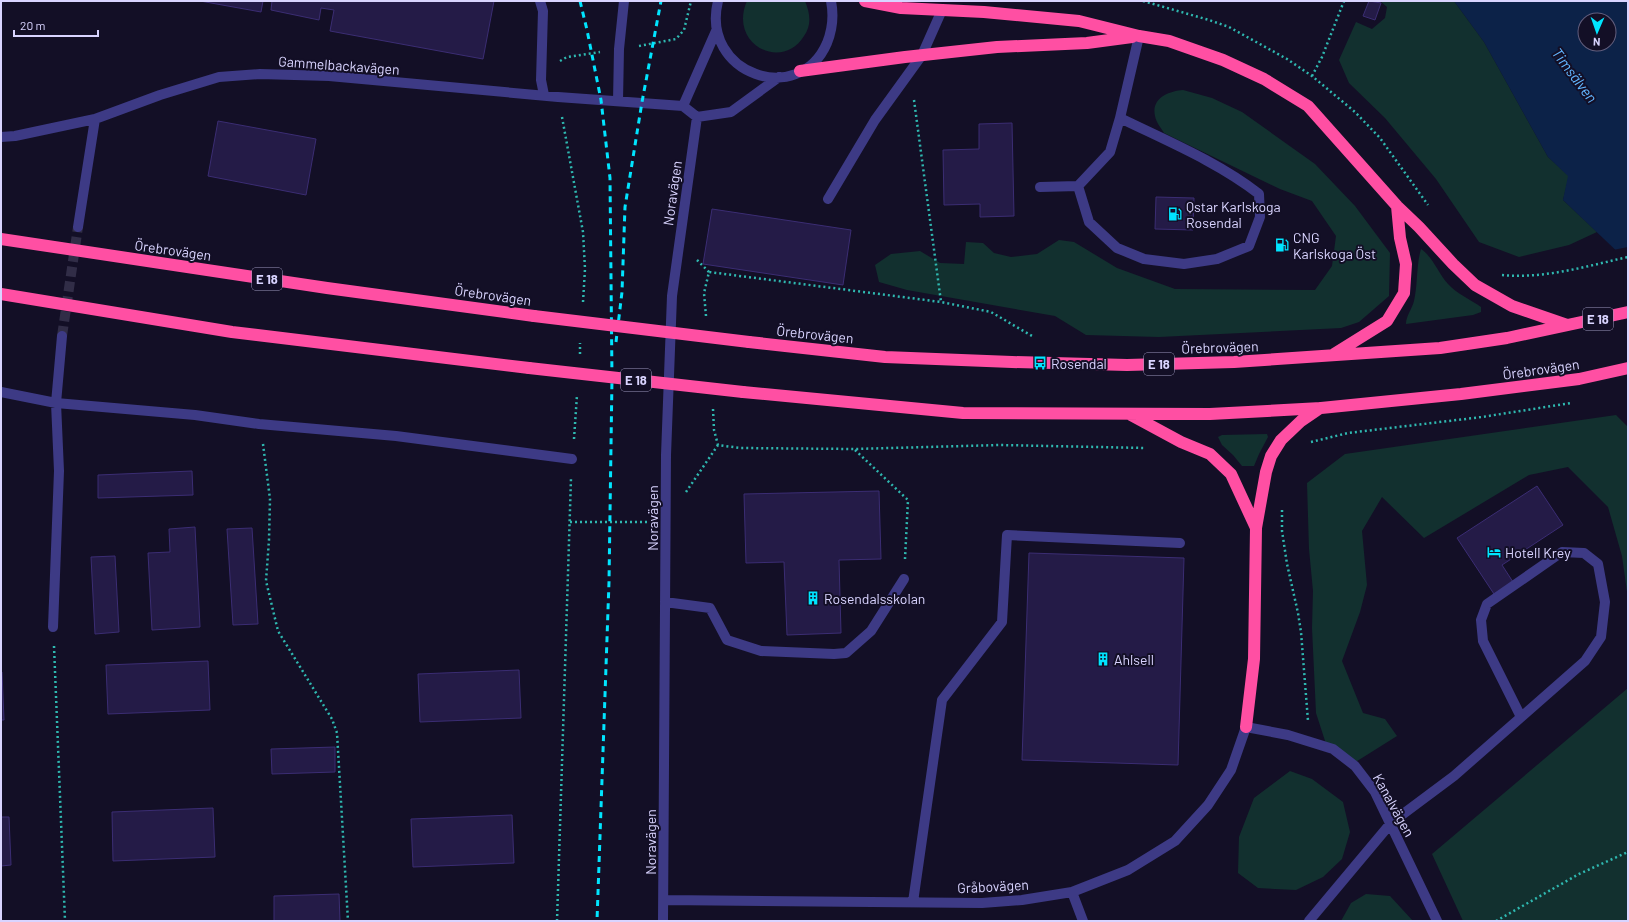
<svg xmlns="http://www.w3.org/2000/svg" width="1629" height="922" font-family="Barlow,sans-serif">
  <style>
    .green { fill: #12302f }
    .water { fill: #0c2248; fill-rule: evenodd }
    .pier { fill: #130f26 }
    .building { fill: #241b47; stroke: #3b2d73 }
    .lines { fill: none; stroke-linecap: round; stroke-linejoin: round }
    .minor-tunnel { stroke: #312d47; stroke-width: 10; stroke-dasharray: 10 5; stroke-linecap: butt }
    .path { stroke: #2fb8b0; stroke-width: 2.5; stroke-dasharray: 2 3; stroke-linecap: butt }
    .minor { stroke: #3d3a85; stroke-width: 10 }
    .highway { stroke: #ff4fa3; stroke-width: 12 }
    .rail { stroke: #00e5ff; stroke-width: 3; stroke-dasharray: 6 5; stroke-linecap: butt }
    .highway-bridge { stroke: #ff4fa3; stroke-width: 12 }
    .labels { text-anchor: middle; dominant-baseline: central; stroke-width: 4; stroke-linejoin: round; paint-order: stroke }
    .shield { fill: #130f26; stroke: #9e99be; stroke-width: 1 }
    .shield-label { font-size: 13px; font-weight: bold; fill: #d9d4ff }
    .street-label { font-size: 14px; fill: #d9d4ff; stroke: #130f26 }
    .poi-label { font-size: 14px; fill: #d9d4ff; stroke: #130f26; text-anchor: start }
    .water-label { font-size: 15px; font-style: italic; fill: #62b6ff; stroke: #130f26 }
  </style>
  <rect width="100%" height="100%" fill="#130f26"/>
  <path class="green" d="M747,1h58c5,12 7,24 -1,35 -22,36 -76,8 -57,-35z
    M1380,1h74l30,41 64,115 21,19 -6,24 34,32 -28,13 -50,12 -40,-15 -43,-63 -51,-61 -36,-35 -10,-23 17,-38 16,7 13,-11 2,-11z
    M1183,90l29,8 30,14 73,52 40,42 35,47 -1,43 -30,26 -18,6 -182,9 -73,-2 -31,-19 -148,-26 -28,-8 -4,-17 16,-11 29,-3 20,12 24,1 2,-22 17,1 11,10 17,4 26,-3 22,-14 15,2 43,26 58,21 140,1 17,-24 4,-30 -24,-35 -32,-12 -116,-56c-3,-5 -8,-11 -9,-17 -4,-18 14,-25 28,-26z
    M1421,249c12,8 17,24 27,35 8,9 23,16 33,23v5l-8,3 -67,9c0,-8 6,-15 8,-23 4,-17 2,-35 7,-52z
    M1616,415l12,12v172l-6,-43 -14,-49 -40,-40 -39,8 -105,63 -42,-41 -20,34 5,54 -7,27 -18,49 21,52 22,6 12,17 -43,27 -27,-16 -11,-34 -4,-85 1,-37 -4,-42 -2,-66 38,-29z
    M1267,434l1,3 -9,17 -5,12h-12l-9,-11 -11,-10 -4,-8 4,-2z
    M1628,688v233h-165l-31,-67z
    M1290,771l22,8 31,23 7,30 -8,27 -19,18 -27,13 -38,-2 -20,-15 1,-36 15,-39z
    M1366,894l24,2 23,25h-72l10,-18z"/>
  <path class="water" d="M1454,1h174v383l-3,-125 -62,-59 5,-24 -20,-19 -64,-115zM1585,20h24v24h-24z"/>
  <path class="pier" d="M1628,247v139l-2,-2 -3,-124 -10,-10z"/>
  <path class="building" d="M200,1h63l-2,11z
    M272,1h222l-11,58 -153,-28 4,-21 -13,-2 -2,12 -48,-10z
    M1369,1l12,2 -6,17 -12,-4z
    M218,121l98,18 -10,56 -98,-19z
    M1012,123l2,93 -34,1v-13l-36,1 -1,-55 36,-1v-25z
    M1156,197l38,1 -1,32 -38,-1z
    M712,209l139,21 -8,55 -140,-21z
    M192,471l1,24 -95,3v-23z
    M1537,486l26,39 -61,40 11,17 -19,12 -37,-56z
    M879,491l2,68 -42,1 2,73 -54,2 -3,-73 -38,1 -2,-69z
    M195,527l5,100 -48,3 -4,-77 22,-1 -1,-23z
    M252,528l6,96 -25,1 -6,-96z
    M1029,553l155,5 -6,207 -156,-5z
    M115,556l4,76 -24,2 -4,-77z
    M208,661l2,49 -102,4 -2,-49z
    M519,670l2,48 -101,4 -2,-48z
    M1,672h1l2,48h-3z
    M335,747v25l-63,2 -1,-25z
    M213,808l2,49 -102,4 -1,-49z
    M512,815l2,48 -101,4 -2,-48z
    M1,817h8l2,48 -10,1z
    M339,894l1,27h-66v-25z"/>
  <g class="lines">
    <path class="minor-tunnel" d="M62,336l16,-109"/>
    <path class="path" d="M1143,1l66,19 20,7 58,32 25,17 43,36 25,26 48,67
      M639,46l37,-7 8,-9 7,-29
      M560,61l7,-4 33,-5
      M1312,76l10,-19 22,-56
      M914,100l27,202
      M562,117l21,115 2,37 -2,33
      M697,260l12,12
      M1502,275c43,4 85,-9 126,-18
      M706,316l-2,-23 5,-21 232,30 50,10 41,24
      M580,354v-11
      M713,409l1,21 4,15 22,3 114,1 146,-4 146,3
      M574,439l3,-44
      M1311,442l37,-9 134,-16 89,-14
      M263,444l7,55 -1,41 -3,41 12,50 54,88 5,14 11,188
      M855,450l53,50 -3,59
      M686,492l32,-47
      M1282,510v21l5,33 11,49 3,19 7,89
      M570,522h77
      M54,646l11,275
      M557,921l14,-443
      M1496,921l83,-47 49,-22"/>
    <path class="minor" d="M540,1l3,10 -2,69 3,15
      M718,1c-18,73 81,107 109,42 6,-15 7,-27 4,-42
      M716,31l-33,75 14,11 34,-5 48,-35
      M618,101l1,-52 5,-48
      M1,137l14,-1 80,-17 65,-24 59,-18 41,-3 69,2 229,21 125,9
      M1078,186l11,36 28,26 27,11 40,5 33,-5 32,-13 11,-29 -1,-23c-41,-32 -92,-53 -139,-76
      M1040,187l38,-1 32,-34 10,-34 19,-82
      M828,199l47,-79 47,-65 20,-45
      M78,227l17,-108
      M1,392l55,11 139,12 64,9 137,12 176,23
      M665,602l45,6 17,32 34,11 73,3 12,-1 25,-22 33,-52
      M53,627l6,-156 -3,-68 6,-67
      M1072,892l11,29
      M664,900l318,3 40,-3 50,-8 56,-22 47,-29 33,-36 23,-35 15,-43 42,8 45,14 22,17 20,26 62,129
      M913,902l29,-202 60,-78 5,-87 173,8
      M663,921l3,-466 6,-159 25,-179
      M1309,921l82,-98 63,-47 131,-115 16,-24 4,-35 -7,-38 -14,-11 -22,-1 -75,52 -6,16 2,21 38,76"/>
    <path class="highway" d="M865,1l36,7 83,4 95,9 60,15 30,5 54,19 41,19 44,27 89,100 22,21 34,37 22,21 37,21 55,19
      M800,71l105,-14 92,-10 90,-4 45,-6
      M1,239l326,49 207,28
      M1,294l231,38 297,36
      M749,342l136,15 127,5 115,3 107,-3 206,-14 67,-10 121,-26
      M1334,354l53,-33 17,-28 2,-29 -6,-26 -3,-32
      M743,392l220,21 247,1 111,-6 140,-14 118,-15 49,-11
      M1131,415l50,27 29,12 21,20 25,54
      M1246,727l8,-68 2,-131 10,-56 5,-16 10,-16 20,-19 19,-13"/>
    <path class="rail" d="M580,1l7,29 14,70 9,78 2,200 -3,204 -12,339
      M616,342l6,-50 3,-85 17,-105 19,-101"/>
    <path class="highway-bridge" d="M534,316l215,26
      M529,368l214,24"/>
  </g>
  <defs>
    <g id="fuel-bare" transform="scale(1.08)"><path d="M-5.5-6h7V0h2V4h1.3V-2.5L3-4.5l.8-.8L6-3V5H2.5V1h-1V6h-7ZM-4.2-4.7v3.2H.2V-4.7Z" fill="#00e5ff" stroke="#130f26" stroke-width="2.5" paint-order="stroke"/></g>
    <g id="bus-bare" transform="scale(1.08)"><path d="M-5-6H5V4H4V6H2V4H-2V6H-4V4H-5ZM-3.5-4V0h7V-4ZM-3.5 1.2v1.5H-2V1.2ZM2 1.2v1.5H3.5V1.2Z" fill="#00e5ff" stroke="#130f26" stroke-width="2.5" paint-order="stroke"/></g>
    <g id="hotel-bare" transform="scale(1.08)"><path d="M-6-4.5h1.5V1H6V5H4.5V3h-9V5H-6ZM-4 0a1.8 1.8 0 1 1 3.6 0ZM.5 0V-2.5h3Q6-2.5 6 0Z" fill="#00e5ff" stroke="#130f26" stroke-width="2.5" paint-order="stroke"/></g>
    <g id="building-bare" transform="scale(1.08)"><path d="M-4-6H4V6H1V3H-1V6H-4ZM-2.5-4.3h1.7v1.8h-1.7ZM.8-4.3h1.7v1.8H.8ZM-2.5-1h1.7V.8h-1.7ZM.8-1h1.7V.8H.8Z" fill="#00e5ff" stroke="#130f26" stroke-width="2.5" paint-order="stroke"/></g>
  </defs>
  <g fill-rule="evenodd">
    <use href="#fuel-bare" x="1175" y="214"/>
    <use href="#fuel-bare" x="1282" y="245"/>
    <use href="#bus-bare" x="1040" y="363"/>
    <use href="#hotel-bare" x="1494" y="552"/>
    <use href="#building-bare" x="813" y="598"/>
    <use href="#building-bare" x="1103" y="659"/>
  </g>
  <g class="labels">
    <g class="shield">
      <rect x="252" y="268" width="30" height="22" rx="3"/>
      <rect x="1583" y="308" width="30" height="22" rx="3"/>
      <rect x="1144" y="353" width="30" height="22" rx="3"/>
      <rect x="621" y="369" width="30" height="22" rx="3"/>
    </g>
    <g class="shield-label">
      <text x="267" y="279">E 18</text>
      <text x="1598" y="319">E 18</text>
      <text x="1159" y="364">E 18</text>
      <text x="636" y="380">E 18</text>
    </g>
    <g class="street-label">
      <text transform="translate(339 65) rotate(4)">Gammelbackavägen</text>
      <text transform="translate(672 193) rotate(-82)">Noravägen</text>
      <text transform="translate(173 250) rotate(8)">Örebrovägen</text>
      <text transform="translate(493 295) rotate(8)">Örebrovägen</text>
      <text transform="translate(815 334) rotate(6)">Örebrovägen</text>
      <text transform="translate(1220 347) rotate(-2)">Örebrovägen</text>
      <text transform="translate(1541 369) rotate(-8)">Örebrovägen</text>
      <text transform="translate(652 518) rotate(-90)">Noravägen</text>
      <text transform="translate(1394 805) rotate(61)">Kanalvägen</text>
      <text transform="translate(650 842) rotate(-90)">Noravägen</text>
      <text transform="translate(993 886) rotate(-3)">Gråbovägen</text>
    </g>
    <g class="poi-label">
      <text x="1186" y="206">Qstar Karlskoga<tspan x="1186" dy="16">Rosendal</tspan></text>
      <text x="1293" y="237">CNG<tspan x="1293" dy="16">Karlskoga Öst</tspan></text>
      <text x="1051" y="363">Rosendal</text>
      <text x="1505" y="552">Hotell Krey</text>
      <text x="824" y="598">Rosendalsskolan</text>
      <text x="1114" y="659">Ahlsell</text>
    </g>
    <g class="water-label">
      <text transform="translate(1575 75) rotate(53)">Timsälven</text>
    </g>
  </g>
  <rect width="1629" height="922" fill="none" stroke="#d9d4ff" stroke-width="4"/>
  <g transform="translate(1597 32) rotate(182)"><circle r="19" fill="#130f26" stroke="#625e7d"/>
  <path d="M0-3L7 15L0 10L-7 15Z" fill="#00e5ff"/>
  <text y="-6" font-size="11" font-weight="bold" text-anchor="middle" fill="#d9d4ff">N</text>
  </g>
  <path d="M14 30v6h84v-6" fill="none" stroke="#d9d4ff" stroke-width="2"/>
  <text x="20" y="30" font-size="12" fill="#d9d4ff" stroke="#130f26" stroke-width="3" paint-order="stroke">20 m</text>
</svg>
